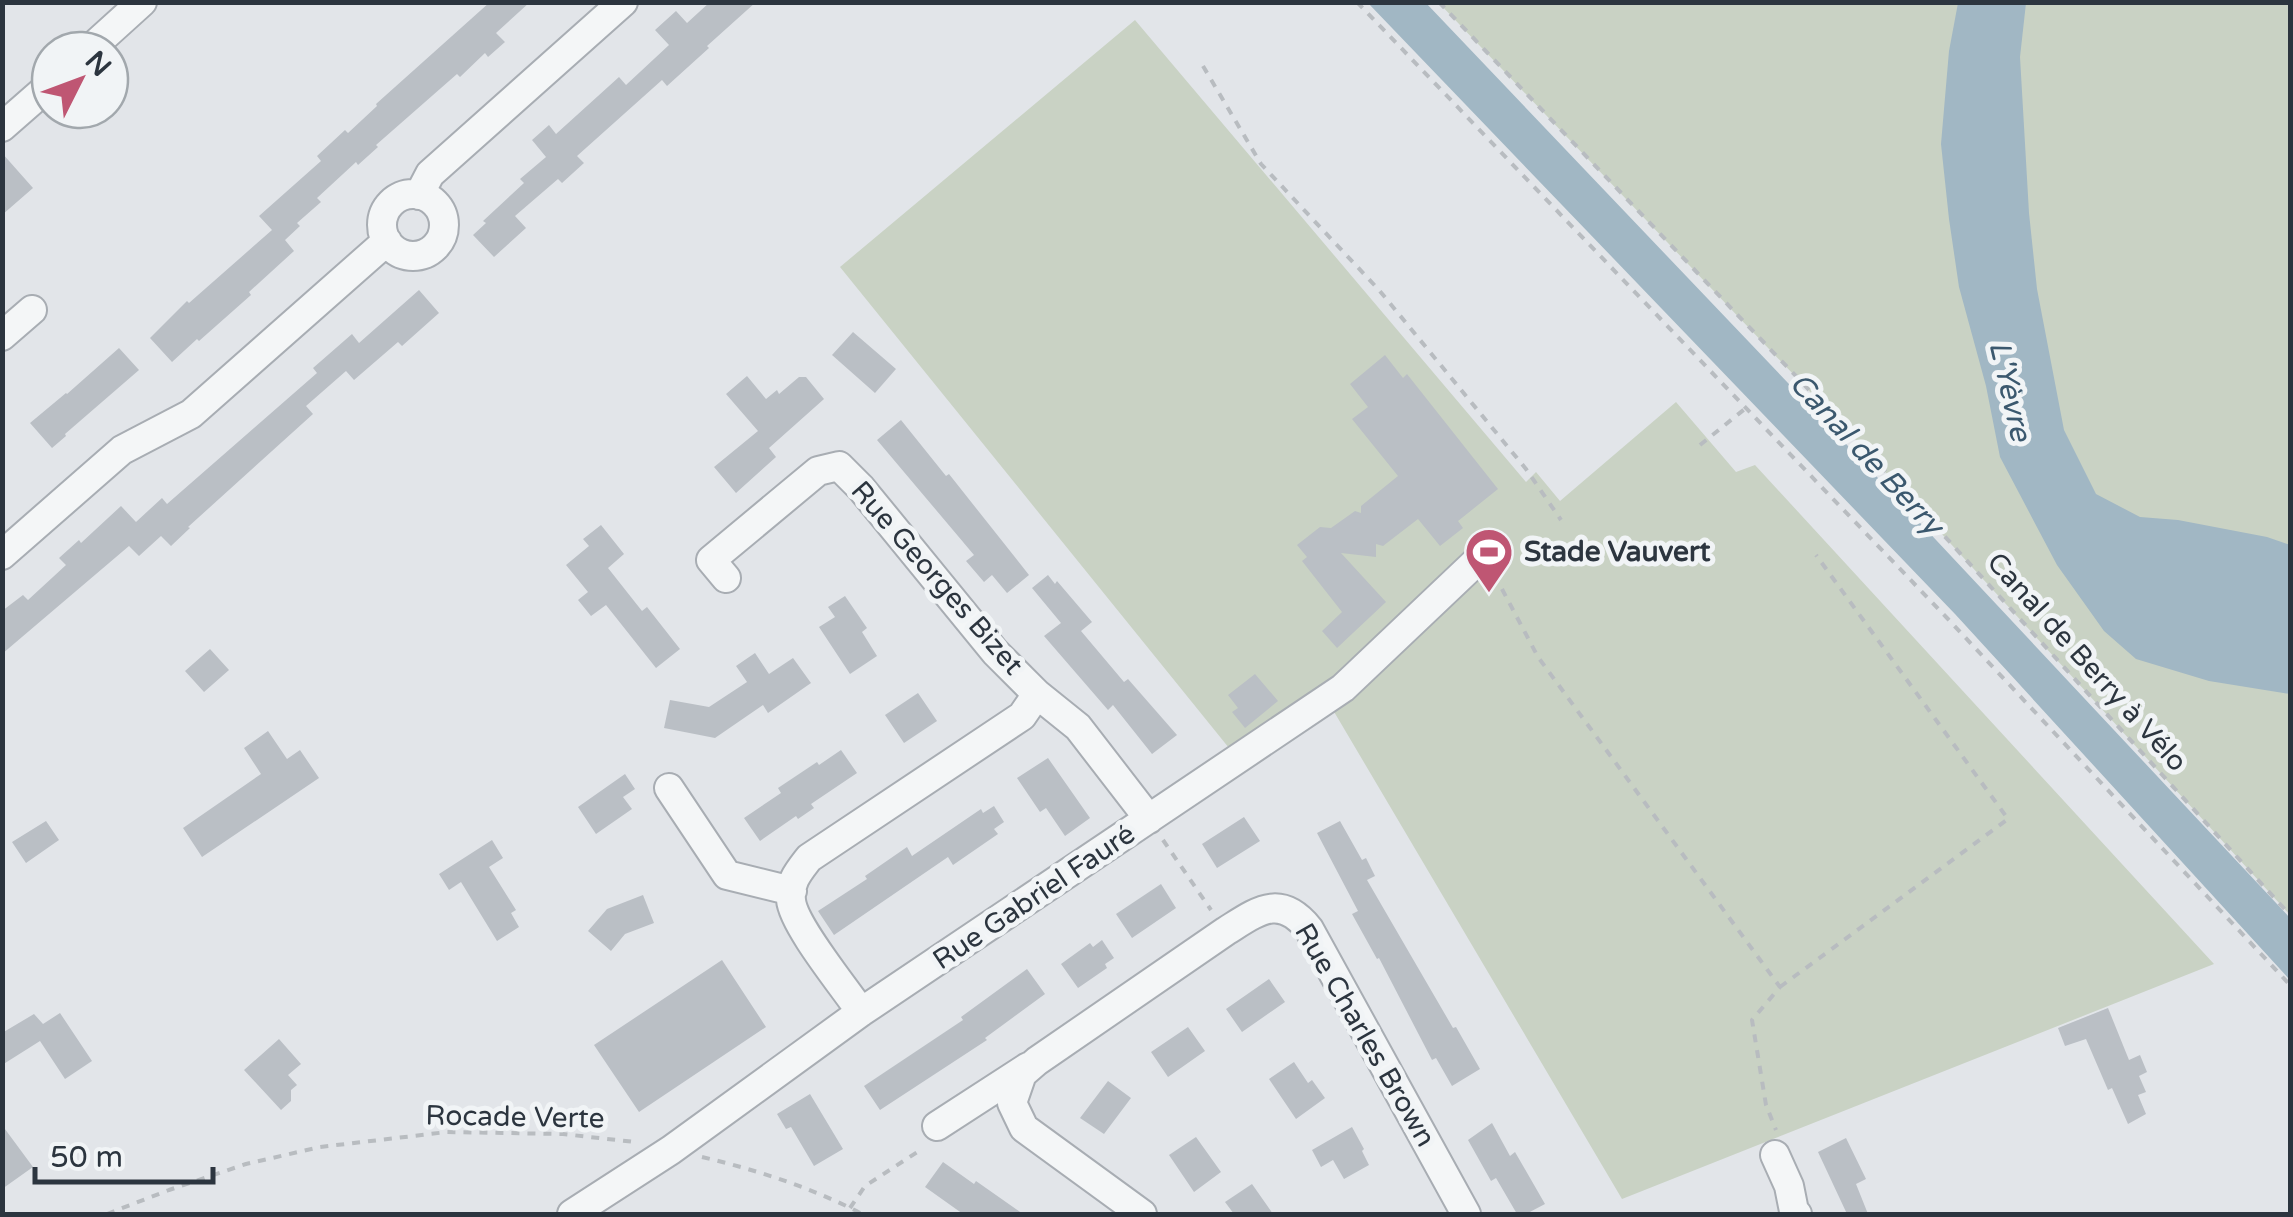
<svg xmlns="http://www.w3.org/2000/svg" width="2293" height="1217" font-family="'Varela Round',sans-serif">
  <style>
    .green { fill: #c9d2c4 }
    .water { fill: #a1b7c4 }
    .building { fill: #babfc5 }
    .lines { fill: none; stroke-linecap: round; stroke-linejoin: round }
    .minor-casing { stroke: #a8adb3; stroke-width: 32 }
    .path { stroke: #b8bcc0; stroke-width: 4; stroke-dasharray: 8 8; stroke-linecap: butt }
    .minor { stroke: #f4f6f7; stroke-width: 28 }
    .labels { text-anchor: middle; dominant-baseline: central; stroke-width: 10; stroke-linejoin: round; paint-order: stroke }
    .poi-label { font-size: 28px; font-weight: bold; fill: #2c353f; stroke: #f1f4f6; text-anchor: start }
    .street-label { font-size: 28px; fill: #2c353f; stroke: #f1f4f6 }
    .water-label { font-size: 30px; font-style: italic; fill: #3b586e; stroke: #f1f4f6 }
  </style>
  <rect width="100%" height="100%" fill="#e2e5e9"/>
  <path class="green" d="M1439,3h851v912l-435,-476z
    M1135,20l391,462 10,-10 24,29 116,-99 60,70 19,-7 459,499 -592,235 -302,-511 -91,60 -389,-481z"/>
  <path class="water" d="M1368,3h58l422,443 442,472v62l-335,-366z
    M1958,3h68l-6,54 9,156 8,76 27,141 32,64 44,23 38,3 89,17 23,8v149l-81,-13 -73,-22 -32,-28 -47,-66 -57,-108 -14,-71 -27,-99 -10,-68 -8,-75 8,-93z"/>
  <path class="building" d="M490,2h40l-34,31 9,9 -17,15 -3,-4 -25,24 -3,-3 -81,71 2,2 -20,18 -2,-3 -39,36 4,4 -24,21 3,3 -15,14 9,11 -45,41 2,3 -52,46 -2,-2 -25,23 -22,-24 37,-37 2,2 83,-73 -13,-14 62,-55 -4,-5 28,-26 3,3 29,-27 -1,-2z
    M710,2h46l-49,44 2,2 -42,38 -5,-6 -85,76 7,7 -22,20 -4,-4 -43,37 11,12 -32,29 -21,-22 13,-12 -3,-2 41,-38 -4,-4 26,-22 -14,-17 17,-15 7,9 63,-57 7,8 43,-40 -14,-15 21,-19 11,12z
    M2,153l31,35 -31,27z
    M419,290l20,23 -37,33 -4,-4 -44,38 -8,-9 -40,35 7,8 -125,113 2,1 -19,18 -10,-10 -22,20 -10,-10 -127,108v-43l21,-16 5,5 38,-35 -7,-7 20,-18 2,3 40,-37 15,16 26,-24 5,6 150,-131 -4,-5 39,-34 7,9z
    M853,332l43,37 -21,24 -43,-38z
    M119,348l20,22 -74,64 1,2 -14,12 -22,-25 36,-30 1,1z
    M1385,355l18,23 4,-4 91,115 -40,32 5,7 -23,18 -22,-27 -35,27 -7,-2v13l-35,-4 45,49 -49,46 -15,-17 20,-19 -40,-51 5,-4 -10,-12 23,-18 11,1 24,-17 6,2v-7l37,-30 -46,-57 16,-12 -18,-23z
    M747,376l19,23 11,-9 2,4 20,-17h7l18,22 -55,49 7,9 -40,36 -22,-26 44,-36 -32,-37z
    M901,420l45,56 3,-2 80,101 -22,18 -15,-18 -8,7 -18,-21 8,-6 -97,-115z
    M601,525l23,29 -16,14 34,43 5,-4 33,42 -24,19 -50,-63 -15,11 -13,-16 10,-8 -22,-27 23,-19 -6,-7z
    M1048,575l7,9 2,-3 35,41 -11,9 43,51 4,-3 49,56 -25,19 -39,-49 -5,5 -64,-74 17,-13 -29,-35z
    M845,596l22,32 -5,4 15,24 -27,18 -31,-47 16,-10 -7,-10z
    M210,649l19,21 -25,22 -19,-21z
    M755,653l14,21 24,-16 18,25 -43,30 -5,-8 -48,33 -51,-10 6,-28 39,7 38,-25 -11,-16z
    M1255,674l23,27 -33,27 -13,-16 6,-4 -10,-13z
    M918,693l19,28 -33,22 -19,-28z
    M268,731l19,28 13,-9 19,28 -117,79 -19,-29 78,-54 -17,-26z
    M841,750l16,23 -46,31 3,4 -16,11 -2,-3 -36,25 -16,-23 37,-25 -3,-5 39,-26 2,3z
    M1048,758l42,60 -25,18 -19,-28 -6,4 -23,-34z
    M625,774l10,15 -12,8 9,12 -36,25 -18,-27z
    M994,806l10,16 -10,7 4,5 -45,31 -5,-8 -114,78 -16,-24 49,-32 -2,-3 42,-29 5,9 69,-47 2,4z
    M1244,817l16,24 -43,27 -15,-24z
    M46,821l13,19 -33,23 -14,-21z
    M1340,821l22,39 4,-2 9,18 -8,4 86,148 3,-1 24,42 -28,17 -16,-28 -4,2 -53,-102 -2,1 -25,-45 6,-3 -41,-78z
    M492,840l11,18 -14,9 27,43 -5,3 8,14 -22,14 -36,-59 -12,8 -10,-16z
    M1161,884l15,24 -44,30 -16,-24z
    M643,895l11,28 -29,11 -14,17 -23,-20 19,-22z
    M1102,940l12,18 -9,6 2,4 -29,20 -17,-24 29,-21 3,4z
    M722,960l44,67 -127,85 -45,-67z
    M1027,969l18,25 -60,44 2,2 -107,70 -16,-24 99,-66 -2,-3z
    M1269,979l16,23 -43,30 -16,-23z
    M2108,1008l21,52 11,-5 7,17 -8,4 7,16 -8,3 8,19 -18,10 -16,-36 -4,2 -22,-51 -21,7 -7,-18z
    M60,1013l32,48 -27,18 -25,-38 -38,24v-32l32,-19 9,10z
    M1188,1027l17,24 -37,26 -17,-25z
    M279,1039l22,25 -13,11 9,10 -6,5v11l-10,9 -37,-40z
    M1294,1062l14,21 4,-3 13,18 -29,21 -27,-40z
    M1108,1081l23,17 -27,36 -24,-16z
    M810,1094l33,55 -29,17 -23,-39 -5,2 -9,-15z
    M1492,1123l18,33 5,-4 30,52 -19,10h-9l-21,-36 -5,3 -23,-41z
    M2,1125l31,42 -31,22z
    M1352,1127l12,22 -2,2 7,14 -25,14 -11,-19 -12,7 -9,-17z
    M1196,1137l25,35 -27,20 -25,-37z
    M1846,1138l20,41 -10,5 12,30h-21l-29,-62z
    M943,1162l31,22 2,-3 47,33h-60l-38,-27z
    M1252,1184l21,30h-39l-9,-12z"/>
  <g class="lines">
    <g class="minor-casing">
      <path id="minor" d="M89,50l53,-48
        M2,127l48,-42
        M382 225a31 31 0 1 1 62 0a31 31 0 1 1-62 0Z
        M419,195l11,-21 193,-172
        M2,336l30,-26
        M2,555l120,-105 69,-36 196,-173
        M726,578l-15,-18 107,-89 21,-5 22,22 134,164 42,42 41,33 71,92
        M669,788l58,87 65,16
        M861,1012c-16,-24 -68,-87 -70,-112 -2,-18 8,-29 18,-42l213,-142 15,-22
        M937,1126l91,-59
        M1775,1155l14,31 5,25 3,3
        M572,1214l99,-64 190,-138 482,-324 136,-129
        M1142,1214l-118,-86 -12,-25 10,-29 15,-13 189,-130c32,-20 54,-38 83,-2l157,285"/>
    </g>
    <path class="path" d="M1357,2l591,617 342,366
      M1439,2l416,436 435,477
      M1203,66l58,98 118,126 147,179 35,51
      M1700,445l46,-37
      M1502,589l36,68 242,330 -28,33 14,85 10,25
      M1163,840l48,70
      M1780,987l228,-168 -192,-264
      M702,1157c55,13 111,31 160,57
      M850,1208l15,-22 57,-37
      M107,1214l62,-24 77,-26 74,-17 127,-15 116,2 72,8"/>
    <use href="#minor" class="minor"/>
  </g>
  <defs>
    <g id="stadium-pin" transform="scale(2.5)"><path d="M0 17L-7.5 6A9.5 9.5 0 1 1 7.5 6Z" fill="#bf5673" stroke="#f1f4f6"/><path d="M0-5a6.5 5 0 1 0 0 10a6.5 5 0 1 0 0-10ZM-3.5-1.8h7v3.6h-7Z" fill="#fff"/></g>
  </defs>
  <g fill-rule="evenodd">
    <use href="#stadium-pin" x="1489" y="552"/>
  </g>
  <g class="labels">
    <g class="poi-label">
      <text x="1524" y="552">Stade Vauvert</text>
    </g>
    <g class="street-label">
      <text transform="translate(937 578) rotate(49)">Rue Georges Bizet</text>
      <text transform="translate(2087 662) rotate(48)">Canal de Berry à Vélo</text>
      <text transform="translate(1034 897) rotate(-34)">Rue Gabriel Fauré</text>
      <text transform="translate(1365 1035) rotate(60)">Rue Charles Brown</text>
      <text transform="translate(515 1117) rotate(1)">Rocade Verte</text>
    </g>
    <g class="water-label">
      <text transform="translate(2010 391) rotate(77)">L'Yèvre</text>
      <text transform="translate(1866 454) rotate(47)">Canal de Berry</text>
    </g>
  </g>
  <rect width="2293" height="1217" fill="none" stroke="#2c353f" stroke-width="10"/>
  <g transform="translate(80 80) rotate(48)"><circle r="48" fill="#f1f4f6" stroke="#a2a8ad" stroke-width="2.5"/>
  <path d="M0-8L18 38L0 25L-18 38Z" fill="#bf5673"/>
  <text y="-15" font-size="28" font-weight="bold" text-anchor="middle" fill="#2c353f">N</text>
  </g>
  <path d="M35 1167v15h178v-15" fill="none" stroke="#2c353f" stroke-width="5"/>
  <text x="50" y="1167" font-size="30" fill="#2c353f" stroke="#f1f4f6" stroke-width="8" paint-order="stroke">50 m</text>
</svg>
